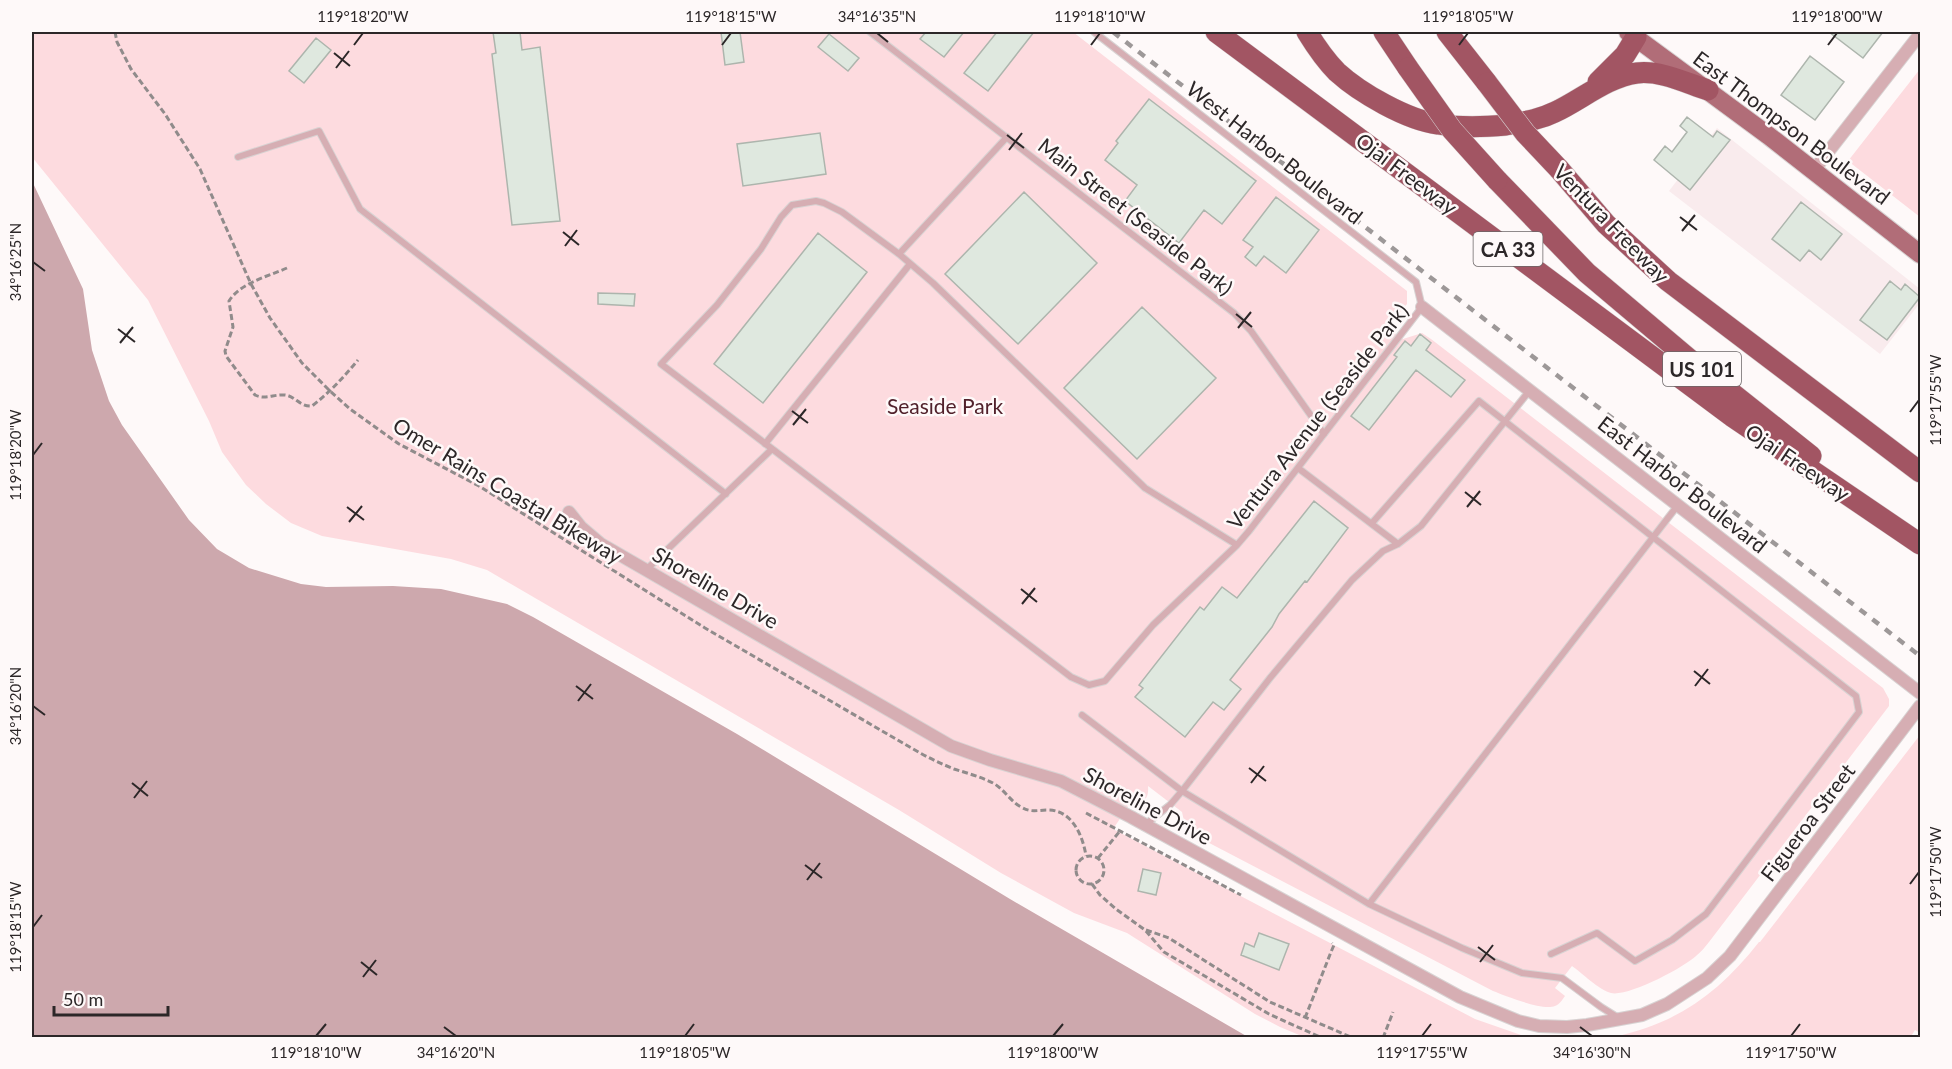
<svg xmlns="http://www.w3.org/2000/svg" width="1952" height="1069" font-family="Lato,sans-serif">
  <style>
    .built { fill: #f9ebed }
    .green { fill: #fddbdf }
    .water { fill: #cda8ad }
    .building { fill: #dfe8df; stroke: #adb5ad; stroke-width: 1.5 }
    .lines { fill: none; stroke-linecap: round; stroke-linejoin: round }
    .service-casing { stroke: #d8d3d3; stroke-width: 8 }
    .minor-casing { stroke: #d8d3d3; stroke-width: 14 }
    .primary-casing { stroke: #d8d3d3; stroke-width: 20 }
    .motorway-casing { stroke: #d8d3d3; stroke-width: 22 }
    .path { stroke: #908b8b; stroke-width: 3; stroke-dasharray: 6 3; stroke-linecap: butt }
    .service { stroke: #d6aeb3; stroke-width: 6 }
    .minor { stroke: #d6aeb3; stroke-width: 12 }
    .primary { stroke: #b16d78; stroke-width: 18 }
    .motorway { stroke: #a25563; stroke-width: 21 }
    .rail { stroke: #9d9898; stroke-width: 4.5; stroke-dasharray: 8 8; stroke-linecap: butt }
    .motorway-bridge-casing { stroke: #d8d3d3; stroke-width: 22; stroke-linecap: butt }
    .motorway-bridge { stroke: #a25563; stroke-width: 21 }
    .ticks { fill: none; stroke: #2c2728; stroke-width: 2 }
    .labels { text-anchor: middle; dominant-baseline: central; stroke-width: 5; stroke-linejoin: round; paint-order: stroke }
    .shield { fill: #fef9f9; stroke: #6b6667; stroke-width: 1.5 }
    .shield-label { font-size: 20px; font-weight: bold; fill: #2c2728 }
    .street-label { font-size: 21px; fill: #2c2728; stroke: #fef9f9 }
    .park-label { font-size: 21px; fill: #51212b; stroke: #fef9f9 }
    .neatline { fill: none; stroke: #2c2728; stroke-width: 2 }
    .ticks-label { font-size: 15px; text-anchor: middle; fill: #2c2728 }
  </style>
  <rect width="100%" height="100%" fill="#fef9f9"/>
  <path class="built" d="M1717,128l203,161v14l-40,51 -211,-163z"/>
  <path class="green" d="M32,32h1041l334,259v13l-19,24 15,11 19,-6 9,6 452,349 6,11v7l-180,236c-4,5 -8,10 -13,14 -13,12 -68,41 -85,37 -12,-3 -29,-20 -39,-27l-17,22 10,8c-3,4 -5,8 -10,10 -13,5 -49,-10 -62,-15l-301,-157 -6,-4 -4,-18 -34,-26c1,12 -3,18 -16,15l-19,28 362,190 46,16 1,2h-218l-24,-10 -25,-13 -128,-81 -53,-20 -73,-40 -102,-63 -412,-240 -36,-11 -129,-23 -31,-13 -25,-19 -20,-19 -24,-33 -13,-31 -61,-121 -116,-143z
    M1920,69v148l-72,-56z
    M1920,735v298l-5,-3 -5,8 -297,-1c64,-13 107,-45 146,-95h1z"/>
  <path class="water" d="M32,181l51,108 9,61 17,51 13,24 67,95 28,29 32,19 52,16 25,3 67,-1 48,3 66,15 26,13 204,117 273,165 238,138h-1216z"/>
  <path class="building" d="M493,32h27l2,18 18,-3 20,174 -48,4 -20,-171 4,-1z
    M721,32h19l4,30 -19,3z
    M926,32h38l-20,25 -24,-18z
    M997,32h37l-46,59 -24,-18z
    M1829,32h54l-20,26z
    M829,34l30,24 -11,13 -30,-24z
    M316,38l15,12 -27,33 -15,-12z
    M1810,56l34,26 -29,38 -34,-25z
    M1149,99l107,82 -34,43 -18,-14 -25,33 -54,-42 12,-16 -32,-25 13,-17 -2,-2z
    M1687,117l26,20 4,-6 13,9 -40,50 -36,-30 11,-14 7,6 15,-20 -7,-6z
    M820,133l6,41 -83,12 -6,-42z
    M1024,192l73,71 -79,81 -73,-70z
    M1276,197l43,33 -33,43 -22,-17 -8,10 -11,-9 8,-10 -10,-7z
    M1801,202l41,32 -21,26 -12,-10 -9,11 -28,-22z
    M818,233l49,39 -104,131 -49,-39z
    M1890,281l11,9 4,-6 15,13 -33,43 -27,-20z
    M598,293l37,1 -1,12 -36,-2z
    M1142,307l74,71 -79,81 -73,-71z
    M1420,334l11,9 -5,7 39,30 -14,17 -35,-27 -47,60 -18,-14 46,-59 -3,-2 11,-14 6,5z
    M1314,501l34,27 -41,54 -2,-1 -26,33 -7,13 -42,53 11,9 -17,21 -11,-8 -28,35 -50,-40 8,-9 -4,-3 61,-78 4,3 18,-23 15,11z
    M1143,869l18,4 -5,22 -18,-4z
    M1259,933l30,11 -10,26 -38,-15 4,-12 9,4z"/>
  <g class="lines">
    <g class="service-casing">
      <path id="service" d="M870,32l364,281 17,18 73,103
        M1094,32l322,250 6,25 -173,224 -12,14 -84,80 -48,56 -16,4 -18,-8 -410,-313 56,-59 44,-56 20,-32 11,-12 24,-4 8,2 18,9 57,42 34,29 212,205 92,57
        M238,157l81,-26 41,78 366,285
        M899,254l108,-117
        M765,444l145,-180
        M1298,468l100,76
        M1372,523l107,-122 377,295 3,16 -153,202 -34,26 -37,21 -38,-28 -46,21
        M646,570l126,-121
        M1082,715l100,76 187,113 93,44 60,25 40,5 39,29 16,10
        M1146,824l24,-19 12,-14 88,-113 82,-98 31,-29 15,-7 23,-18 109,-136
        M1369,904l309,-399"/>
    </g>
    <g class="minor-casing">
      <path id="minor" d="M1814,170l106,-136
        M1422,307l498,386
        M569,512l12,15 20,17 350,202 39,14 71,21 70,36 329,180 58,24 21,5 28,1 20,-2 55,-10 25,-11 40,-26 23,-22 190,-250"/>
    </g>
    <g class="primary-casing">
      <path id="primary" d="M1628,32l141,104 151,118"/>
    </g>
    <g class="motorway-casing">
      <path id="motorway" d="M1216,32l517,385 187,127
        M1307,32c8,13 19,29 30,40 23,21 70,48 101,52 22,4 46,3 68,1 17,-3 33,-5 49,-13 26,-12 52,-35 82,-39 23,-3 49,10 71,17
        M1384,32l24,36
        M1447,32l40,51
        M1598,82l27,-27 11,-18
        M1559,169l47,55 62,57 252,191
        M1497,180l90,93 102,86 122,97"/>
    </g>
    <path class="path" d="M115,32l2,10 14,27 34,45 35,55 51,115 19,34 32,45 27,27 21,19 49,35 80,42 226,142 215,125c11,6 22,11 34,16 13,4 27,8 39,14 11,6 17,18 28,24 10,6 16,3 27,3 24,0 35,26 38,46
      M287,268c-18,8 -47,15 -58,33l4,26 -8,24 1,5 29,39c10,5 19,-1 30,0 10,1 15,12 27,11 18,-14 31,-28 46,-46
      M1086,813l155,82
      M1076 870a14 14 0 1 1 28 0a14 14 0 1 1-28 0Z
      M1098,858l22,-27
      M1092,884l8,11 16,14 29,21 19,22 105,62 53,24
      M1146,930l23,8 101,64 83,36
      M1305,1018l26,-66 3,-7 -2,-2
      M1383,1038l10,-26"/>
    <use href="#service" class="service"/>
    <use href="#minor" class="minor"/>
    <use href="#primary" class="primary"/>
    <use href="#motorway" class="motorway"/>
    <path class="rail" d="M1113,32l807,624"/>
    <g class="motorway-bridge-casing">
      <path id="motorway-bridge" d="M1408,68l44,62 45,50
        M1487,83l38,50 34,36"/>
    </g>
    <use href="#motorway-bridge" class="motorway-bridge"/>
  </g>
  <path class="ticks" d="M877,33l11,9M354,45l9,-12M722,45l9,-12M1091,45l9,-12M1459,45l9,-12M1828,45l9,-12M334,53l16,13M336,68l13,-17M1007,135l17,13M1009,150l13,-17M1680,217l17,13M1682,231l13,-16M563,232l16,13M565,246l12,-16M33,262l12,9M1236,314l16,13M1238,328l13,-16M118,329l17,13M120,343l13,-16M792,411l16,12M1910,412l9,-12M793,425l13,-16M33,455l9,-12M1465,492l16,13M347,507l17,13M1467,507l13,-16M349,522l13,-16M1021,589l16,13M1022,604l13,-16M1694,671l16,13M576,686l17,13M1695,686l13,-17M578,701l13,-17M33,706l12,9M1249,768l17,13M132,783l16,13M1251,783l13,-17M134,798l13,-17M805,865l17,13M807,880l13,-17M1910,884l9,-12M33,927l9,-12M1478,947l17,13M361,962l16,13M1480,962l13,-17M363,977l13,-17M444,1027l12,9M1580,1027l12,9M316,1036l10,-12M685,1036l9,-12M1053,1036l10,-12M1422,1036l9,-12M1791,1036l9,-12"/>
  <g class="labels">
    <g class="shield">
      <rect x="1473.5" y="232" width="69" height="34" rx="4.5"/>
      <rect x="1663" y="352" width="78" height="34" rx="4.5"/>
    </g>
    <g class="shield-label">
      <text x="1508" y="249">CA 33</text>
      <text x="1702" y="369">US 101</text>
    </g>
    <g class="street-label">
      <text transform="translate(1792 127) rotate(37)">East Thompson Boulevard</text>
      <text transform="translate(1275 152) rotate(38)">West Harbor Boulevard</text>
      <text transform="translate(1407 173) rotate(37)">Ojai Freeway</text>
      <text transform="translate(1136 216) rotate(38)">Main Street (Seaside Park)</text>
      <text transform="translate(1612 223) rotate(46)">Ventura Freeway</text>
      <text transform="translate(1317 416) rotate(-52)">Ventura Avenue (Seaside Park)</text>
      <text transform="translate(1798 462) rotate(34)">Ojai Freeway</text>
      <text transform="translate(1683 484) rotate(38)">East Harbor Boulevard</text>
      <text transform="translate(508 490) rotate(31)">Omer Rains Coastal Bikeway</text>
      <text transform="translate(716 587) rotate(30)">Shoreline Drive</text>
      <text transform="translate(1148 805) rotate(28)">Shoreline Drive</text>
      <text transform="translate(1807 822) rotate(-53)">Figueroa Street</text>
    </g>
    <g class="park-label">
      <text x="945" y="405">Seaside Park</text>
    </g>
  </g>
  <rect width="1952" height="1069" fill="none" stroke="#fef9f9" stroke-width="66"/>
  <path d="M54 1006v9h114v-9" fill="none" stroke="#2c2728" stroke-width="3"/>
  <text x="63" y="1006" font-size="18" fill="#2c2728" stroke="#fef9f9" stroke-width="4.5" paint-order="stroke">50 m</text>
  <rect x="33" y="33" width="1886" height="1003" class="neatline"/>
  <g class="ticks-label">
    <text x="363" y="22">119°18'20"W</text>
    <text x="731" y="22">119°18'15"W</text>
    <text x="877" y="22">34°16'35"N</text>
    <text x="1100" y="22">119°18'10"W</text>
    <text x="1468" y="22">119°18'05"W</text>
    <text x="1837" y="22">119°18'00"W</text>
    <text transform="translate(16 262) rotate(-90)" y="5">34°16'25"N</text>
    <text transform="translate(1936 400) rotate(-90)" y="5">119°17'55"W</text>
    <text transform="translate(16 455) rotate(-90)" y="5">119°18'20"W</text>
    <text transform="translate(16 706) rotate(-90)" y="5">34°16'20"N</text>
    <text transform="translate(1936 872) rotate(-90)" y="5">119°17'50"W</text>
    <text transform="translate(16 927) rotate(-90)" y="5">119°18'15"W</text>
    <text x="316" y="1058">119°18'10"W</text>
    <text x="456" y="1058">34°16'20"N</text>
    <text x="685" y="1058">119°18'05"W</text>
    <text x="1053" y="1058">119°18'00"W</text>
    <text x="1422" y="1058">119°17'55"W</text>
    <text x="1592" y="1058">34°16'30"N</text>
    <text x="1791" y="1058">119°17'50"W</text>
  </g>
</svg>
